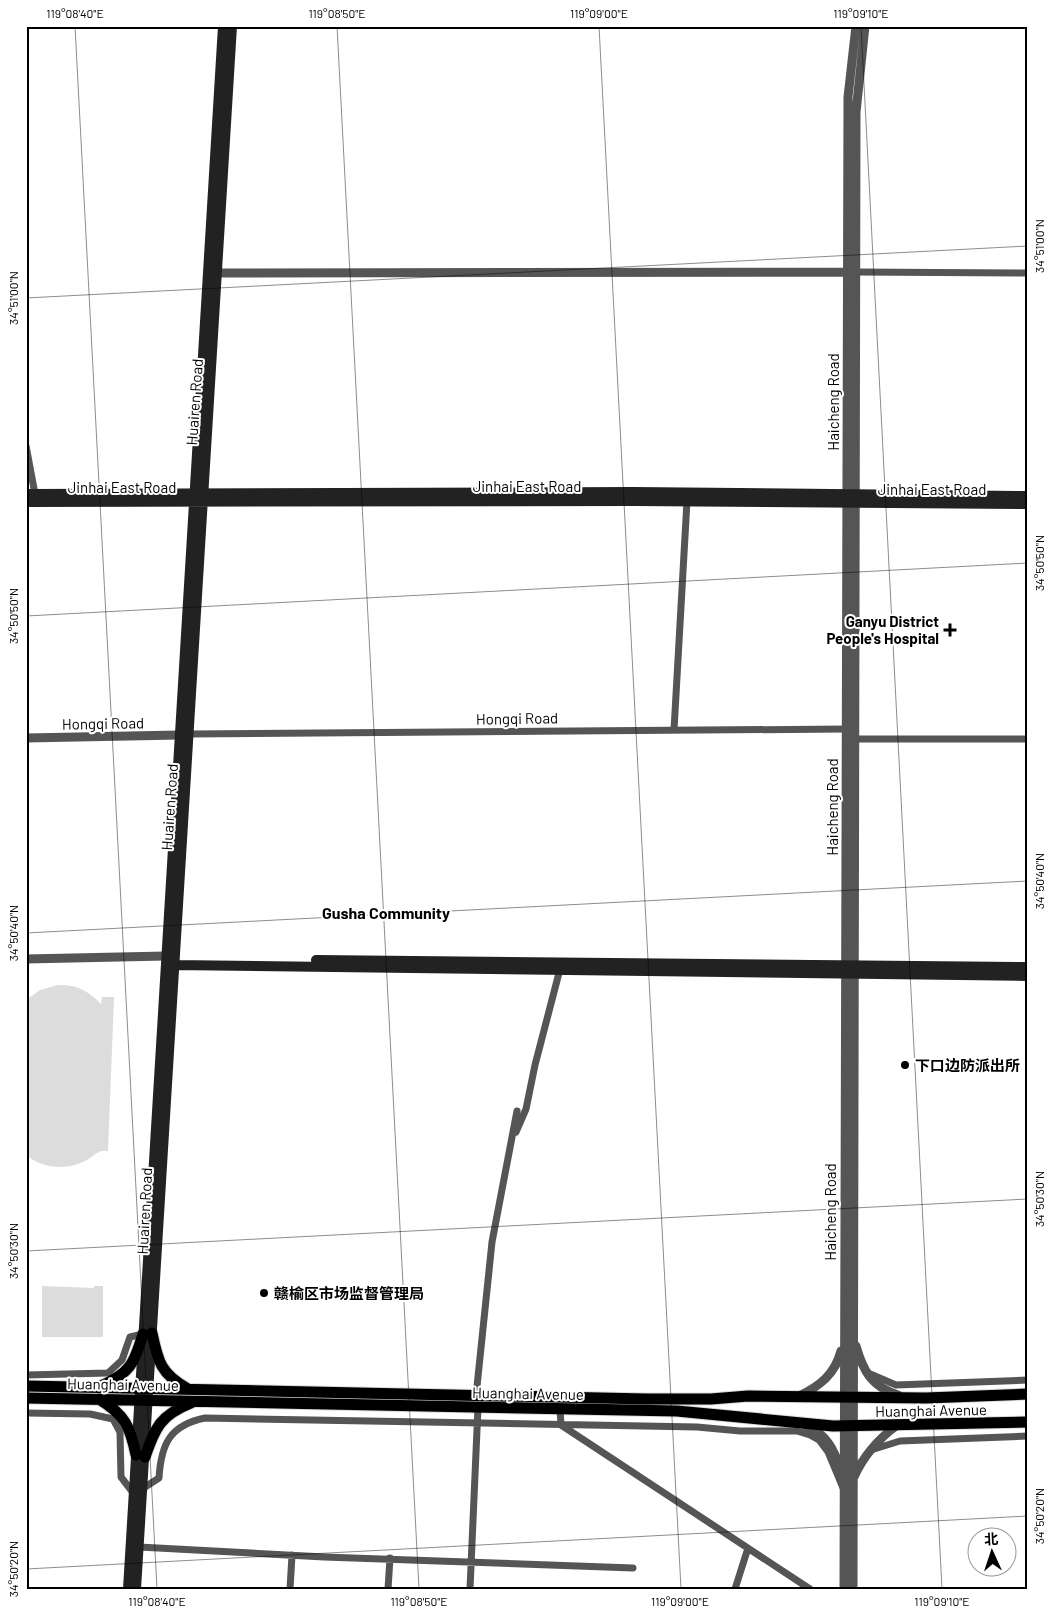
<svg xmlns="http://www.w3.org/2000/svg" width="1054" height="1615" font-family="Barlow,'Noto Sans SC',sans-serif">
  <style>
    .green { fill: #dcdcdc }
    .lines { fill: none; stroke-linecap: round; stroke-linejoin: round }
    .primary-casing { stroke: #dbdbdb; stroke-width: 13 }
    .minor { stroke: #555; stroke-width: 7 }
    .tertiary { stroke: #555; stroke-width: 9 }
    .secondary { stroke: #222; stroke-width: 10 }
    .primary { stroke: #000; stroke-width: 11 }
    .ticks { fill: none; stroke: #000; stroke-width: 1; stroke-opacity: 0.45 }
    .poi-dot { fill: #000; stroke: #fff; stroke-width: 2 }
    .labels { text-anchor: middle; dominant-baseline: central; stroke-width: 4; stroke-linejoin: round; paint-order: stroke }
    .street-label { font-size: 15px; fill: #000; stroke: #fff }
    .poi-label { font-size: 15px; font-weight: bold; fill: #000; stroke: #fff; text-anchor: start }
    .neighbourhood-label { font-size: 16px; font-weight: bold; fill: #000; stroke: #fff }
    .neatline { fill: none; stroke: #000; stroke-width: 2 }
    .ticks-label { font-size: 12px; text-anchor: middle; fill: #000 }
  </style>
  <rect width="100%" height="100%" fill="#fff"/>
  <path class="green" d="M58,985c18,-1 31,6 43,19l1,-7h12l-6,154c-10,-1 -13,4 -21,9 -20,11 -44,9 -61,-5v-155l14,-10z
    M42,1286l52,2v-2h9v51h-61z"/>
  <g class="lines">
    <g class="primary-casing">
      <path id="primary" d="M152,1333c6,29 9,41 36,56
        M26,1386l621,13h64l37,-3 178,2 102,-4
        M101,1386c29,-13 33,-22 42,-52
        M26,1398l651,13 156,15 195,-4
        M99,1399c26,16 31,27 37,56
        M145,1457c10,-30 16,-42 46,-54"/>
    </g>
    <path class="minor" d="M856,272l172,1
      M26,446l9,48
      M674,730l13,-229
      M189,734l657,-5
      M855,739h173
      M516,1132l10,-23 9,-44 25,-96
      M868,1373l28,12 132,-5
      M26,1375l82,-2 14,-13 8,-23 13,-3
      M476,1396l16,-154 25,-131
      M560,1409l1,16 249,164
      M26,1413l64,1 23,5 7,13 1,45 13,17
      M871,1450l29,-9 128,-5
      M142,1489l17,-11c2,-34 11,-53 46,-60l492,9 43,4h57l13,4 9,5 9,12 15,36
      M139,1547l185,10 309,11
      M290,1589l2,-34
      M388,1589l2,-31
      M470,1589l8,-182
      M735,1589l13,-41"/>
    <path class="tertiary" d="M218,273l635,-1
      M26,738l154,-3
      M26,959l140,-3
      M856,1346c7,25 16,41 42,49
      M799,1396c21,-10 36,-22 42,-45
      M806,1426c21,8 28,24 35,44
      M854,1477c10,-22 23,-37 42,-51
      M844,1589l4,-1492 8,-71
      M853,1589l3,-1477 9,-86"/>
    <path class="secondary" d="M26,494l607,-2 395,4
      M26,502l607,-1 395,3
      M316,960l712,7
      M174,965l854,11
      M128,1589l95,-1563
      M136,1589l96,-1563"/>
    <use href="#primary" class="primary"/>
  </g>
  <path class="ticks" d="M75,26l82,1563M337,26l82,1563M599,26l82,1563M861,26l81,1563M26,298l1002,-52M26,616l1002,-53M26,933l1002,-52M26,1251l1002,-52M26,1569l1002,-53"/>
  <g class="poi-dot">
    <path d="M947.5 622.5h5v5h5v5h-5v5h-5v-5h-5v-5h5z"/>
    <circle cx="905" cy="1065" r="5"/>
    <circle cx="264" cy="1293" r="5"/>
  </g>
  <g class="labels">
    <g class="street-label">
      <text transform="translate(194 402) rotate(-86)">Huairen Road</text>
      <text transform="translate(833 402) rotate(-90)">Haicheng Road</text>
      <text x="527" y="486">Jinhai East Road</text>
      <text x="122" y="487">Jinhai East Road</text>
      <text x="932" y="489">Jinhai East Road</text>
      <text transform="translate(517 718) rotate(-1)">Hongqi Road</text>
      <text transform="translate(103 723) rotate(-1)">Hongqi Road</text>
      <text transform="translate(169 807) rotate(-86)">Huairen Road</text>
      <text transform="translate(832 807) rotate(-90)">Haicheng Road</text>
      <text transform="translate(144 1211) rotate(-87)">Huairen Road</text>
      <text transform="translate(830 1212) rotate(-90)">Haicheng Road</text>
      <text transform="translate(123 1384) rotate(1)">Huanghai Avenue</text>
      <text transform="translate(528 1393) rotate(1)">Huanghai Avenue</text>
      <text transform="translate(931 1410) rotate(-1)">Huanghai Avenue</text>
    </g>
    <g class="poi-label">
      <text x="939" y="621" text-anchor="end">Ganyu District<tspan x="939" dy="17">People's Hospital</tspan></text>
      <text x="915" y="1065">下口边防派出所</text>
      <text x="274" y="1293">赣榆区市场监督管理局</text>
    </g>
    <g class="neighbourhood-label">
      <text x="386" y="912">Gusha Community</text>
    </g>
  </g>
  <rect width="1054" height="1615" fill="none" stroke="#ffffff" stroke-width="55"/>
  <g transform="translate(992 1552) rotate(357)"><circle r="24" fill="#ffffff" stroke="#999999"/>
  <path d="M0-4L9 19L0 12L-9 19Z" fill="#000000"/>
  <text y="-8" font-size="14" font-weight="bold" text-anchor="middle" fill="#000000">北</text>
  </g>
  <rect x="28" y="28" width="998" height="1560" class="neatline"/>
  <g class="ticks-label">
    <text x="75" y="18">119°08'40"E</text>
    <text x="337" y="18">119°08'50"E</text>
    <text x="599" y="18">119°09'00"E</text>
    <text x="861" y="18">119°09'10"E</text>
    <text transform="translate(1040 246) rotate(-90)" y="4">34°51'00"N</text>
    <text transform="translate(14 298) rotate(-90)" y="4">34°51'00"N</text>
    <text transform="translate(1040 563) rotate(-90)" y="4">34°50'50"N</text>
    <text transform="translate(14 616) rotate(-90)" y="4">34°50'50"N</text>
    <text transform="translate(1040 881) rotate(-90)" y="4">34°50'40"N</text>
    <text transform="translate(14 933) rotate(-90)" y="4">34°50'40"N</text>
    <text transform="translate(1040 1199) rotate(-90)" y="4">34°50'30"N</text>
    <text transform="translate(14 1251) rotate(-90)" y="4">34°50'30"N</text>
    <text transform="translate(1040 1516) rotate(-90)" y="4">34°50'20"N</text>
    <text transform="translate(14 1569) rotate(-90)" y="4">34°50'20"N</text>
    <text x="157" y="1606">119°08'40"E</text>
    <text x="419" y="1606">119°08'50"E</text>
    <text x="680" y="1606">119°09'00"E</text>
    <text x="942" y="1606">119°09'10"E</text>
  </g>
</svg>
